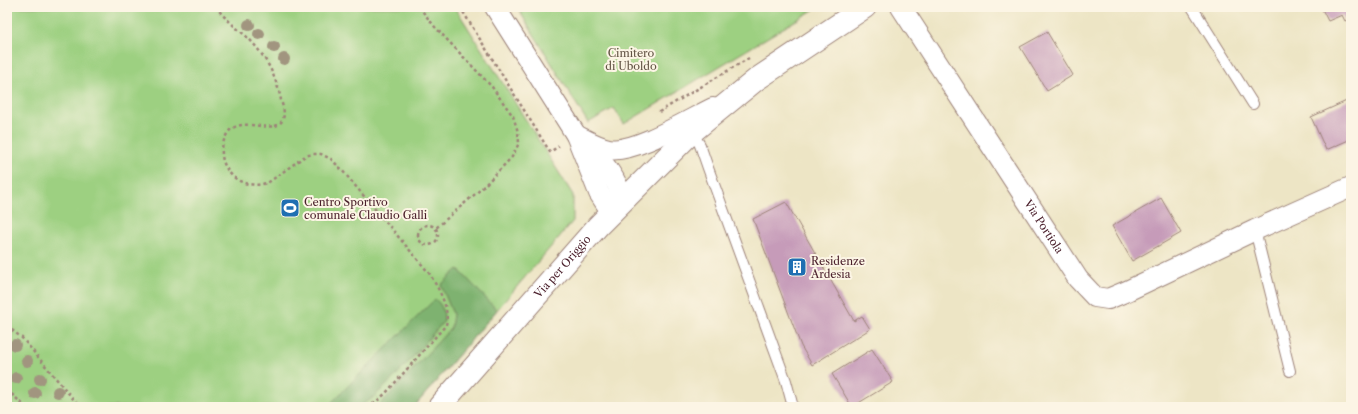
<svg xmlns="http://www.w3.org/2000/svg" width="1358" height="414" font-family="'Libre Caslon Text',serif">
  <style>
    .green { fill: #9dd081; stroke: #747856 }
    .forest { fill: #7eb26f; stroke: #64684d }
    .building { fill: #c69bb9 }
    .lines { fill: none; stroke-linecap: round; stroke-linejoin: round }
    .service-casing { stroke: #9c8278; stroke-width: 12 }
    .minor-casing { stroke: #9c8278; stroke-width: 22 }
    .tertiary-casing { stroke: #9c8278; stroke-width: 24 }
    .path { stroke: #9c8278; stroke-width: 2.5; stroke-dasharray: 3 3; stroke-linecap: butt }
    .service { stroke: #fff; stroke-width: 10 }
    .minor { stroke: #fff; stroke-width: 20 }
    .tertiary { stroke: #fff; stroke-width: 22 }
    .tree { fill: #a1957f }
    .labels { text-anchor: middle; dominant-baseline: central; stroke-width: 4; stroke-linejoin: round; paint-order: stroke }
    .park-label { font-size: 11px; fill: #635445; stroke: #fcf5e5 }
    .poi-label { font-size: 11px; fill: #4a1f2b; stroke: #fcf5e5; text-anchor: start }
    .street-label { font-size: 11px; fill: #4a1f2b; stroke: #fcf5e5 }
  </style>
  <rect width="100%" height="100%" fill="#fcf5e5"/>
  <filter id="ink" filterUnits="userSpaceOnUse"><feTurbulence type="fractalNoise" baseFrequency=".025" numOctaves="2"/><feDisplacementMap in="SourceGraphic" scale="8" xChannelSelector="R" yChannelSelector="G"/><feConvolveMatrix kernelMatrix="1 2 1 2 8 2 1 2 1" color-interpolation-filters="sRGB"/></filter>
  <filter id="wash" filterUnits="userSpaceOnUse"><feTurbulence type="fractalNoise" baseFrequency=".012" numOctaves="4" result="noise"/><feDisplacementMap in="SourceGraphic" scale="16" xChannelSelector="R" yChannelSelector="G"/><feGaussianBlur stdDeviation="0.9" result="paint"/><feColorMatrix in="noise" values="0 0 0 0 0 0 0 0 0 0 0 0 0 0 0 0 0 1.4 0 .05"/><feComposite in="paint" operator="in"/></filter>
  <g filter="url(#wash)">
    <rect width="100%" height="100%" fill="#ede5c5"/>
    <path class="green" d="M7,7h448l118,188v26l-159,186h-407z
      M517,7h301l-194,117 -10,-16 -26,15z"/>
    <path class="forest" d="M458,269l39,41 -83,97h-36l73,-79 2,-14 -12,-29z
      M435,299c8,7 9,13 9,22 -15,17 -68,82 -87,86 -9,2 -21,0 -30,0z"/>
    <g id="blocks">
      <path class="building" d="M1321,7h30v11l-6,3 -3,-6 -14,6z
        M1047,32l26,43 -26,16 -27,-44z
        M1351,99v40l-25,11 -15,-33z
        M1161,198l20,35 -49,28 -20,-35z
        M786,202l68,119 8,-5 8,13 -58,36 -11,-19 -48,-127z
        M872,349l21,33 -41,25 -20,-33z"/>
    </g>
  </g>
  <g filter="url(#ink)">
    <use href="#blocks" fill-opacity="0" stroke="#9c8278" stroke-width="1"/>
    <g class="lines">
      <g class="service-casing">
        <path id="service" d="M1192,7l61,97
          M692,132l8,13 8,23 78,213 7,26
          M1255,230l35,141"/>
      </g>
      <g class="minor-casing">
        <g id="minor">
          <path d="M495,7l81,128 23,58 13,20"/>
          <path id="s1" d="M901,7l177,272 17,18 13,2 19,-8 128,-61 96,-43"/>
          <path d="M576,135c10,5 22,12 33,14 24,5 81,-30 104,-41"/>
          <path d="M584,143c17,17 35,35 38,59"/>
        </g>
      </g>
      <g class="tertiary-casing">
        <g id="tertiary">
          <path id="s2" d="M439,407l159,-181 94,-94 65,-53 108,-72"/>
        </g>
      </g>
      <path class="path" d="M215,7c5,4 8,9 13,13 6,6 12,11 18,16 18,17 30,39 35,64 1,4 3,10 3,14 -3,28 -43,-3 -57,20 -17,29 11,60 42,48l36,-26 8,-2h8l10,5 10,10 88,104c9,15 21,34 17,52l-60,68 -9,8 -9,6
        M419,7l16,20 57,60 10,14 11,15 5,16 1,11 -7,14 -31,32 -45,39
        M460,7l90,145 9,-6
        M659,112l90,-54
        M418 235a10 10 0 1 1 20 0a10 10 0 1 1-20 0Z
        M7,326l15,12 58,69
        M7,390l19,17"/>
      <use href="#service" class="service"/>
      <use href="#minor" class="minor"/>
      <use href="#tertiary" class="tertiary"/>
    </g>
    <g class="tree">
      <circle cx="249" cy="25" r="6"/>
      <circle cx="259" cy="34" r="6"/>
      <circle cx="274" cy="47" r="6"/>
      <circle cx="284" cy="59" r="6"/>
      <circle cx="15" cy="345" r="6"/>
      <circle cx="27" cy="361" r="6"/>
      <circle cx="16" cy="378" r="6"/>
      <circle cx="40" cy="379" r="6"/>
      <circle cx="58" cy="392" r="6"/>
      <circle cx="35" cy="393" r="6"/>
    </g>
  </g>
  <defs>
    <g id="stadium-square" transform="scale(1)"><rect x="-9" y="-9" width="18" height="18" rx="4" fill="#1f6fb2" stroke="#fcf5e5"/><path d="M0-5a6.5 5 0 1 0 0 10a6.5 5 0 1 0 0-10ZM-3.5-1.8h7v3.6h-7Z" fill="#fff"/></g>
    <g id="building-square" transform="scale(1)"><rect x="-9" y="-9" width="18" height="18" rx="4" fill="#1f6fb2" stroke="#fcf5e5"/><path d="M-4-6H4V6H1V3H-1V6H-4ZM-2.5-4.3h1.7v1.8h-1.7ZM.8-4.3h1.7v1.8H.8ZM-2.5-1h1.7V.8h-1.7ZM.8-1h1.7V.8H.8Z" fill="#fff"/></g>
  </defs>
  <g fill-rule="evenodd">
    <use href="#stadium-square" x="290" y="208"/>
    <use href="#building-square" x="797" y="267"/>
  </g>
  <g class="labels">
    <g class="park-label">
      <text x="631" y="53">Cimitero<tspan x="631" dy="13">di Uboldo</tspan></text>
    </g>
    <g class="poi-label">
      <text x="304" y="202">Centro Sportivo<tspan x="304" dy="13">comunale Claudio Galli</tspan></text>
      <text x="811" y="261">Residenze<tspan x="811" dy="13">Ardesia</tspan></text>
    </g>
    <g class="street-label">
      <text stroke="none"><textPath href="#s1" startOffset="262">Via Portiola</textPath></text>
      <text stroke="none"><textPath href="#s2" startOffset="187">Via per Origgio</textPath></text>
    </g>
  </g>
  <rect width="1358" height="414" fill="none" stroke="#fcf5e5" stroke-width="24"/>
</svg>
